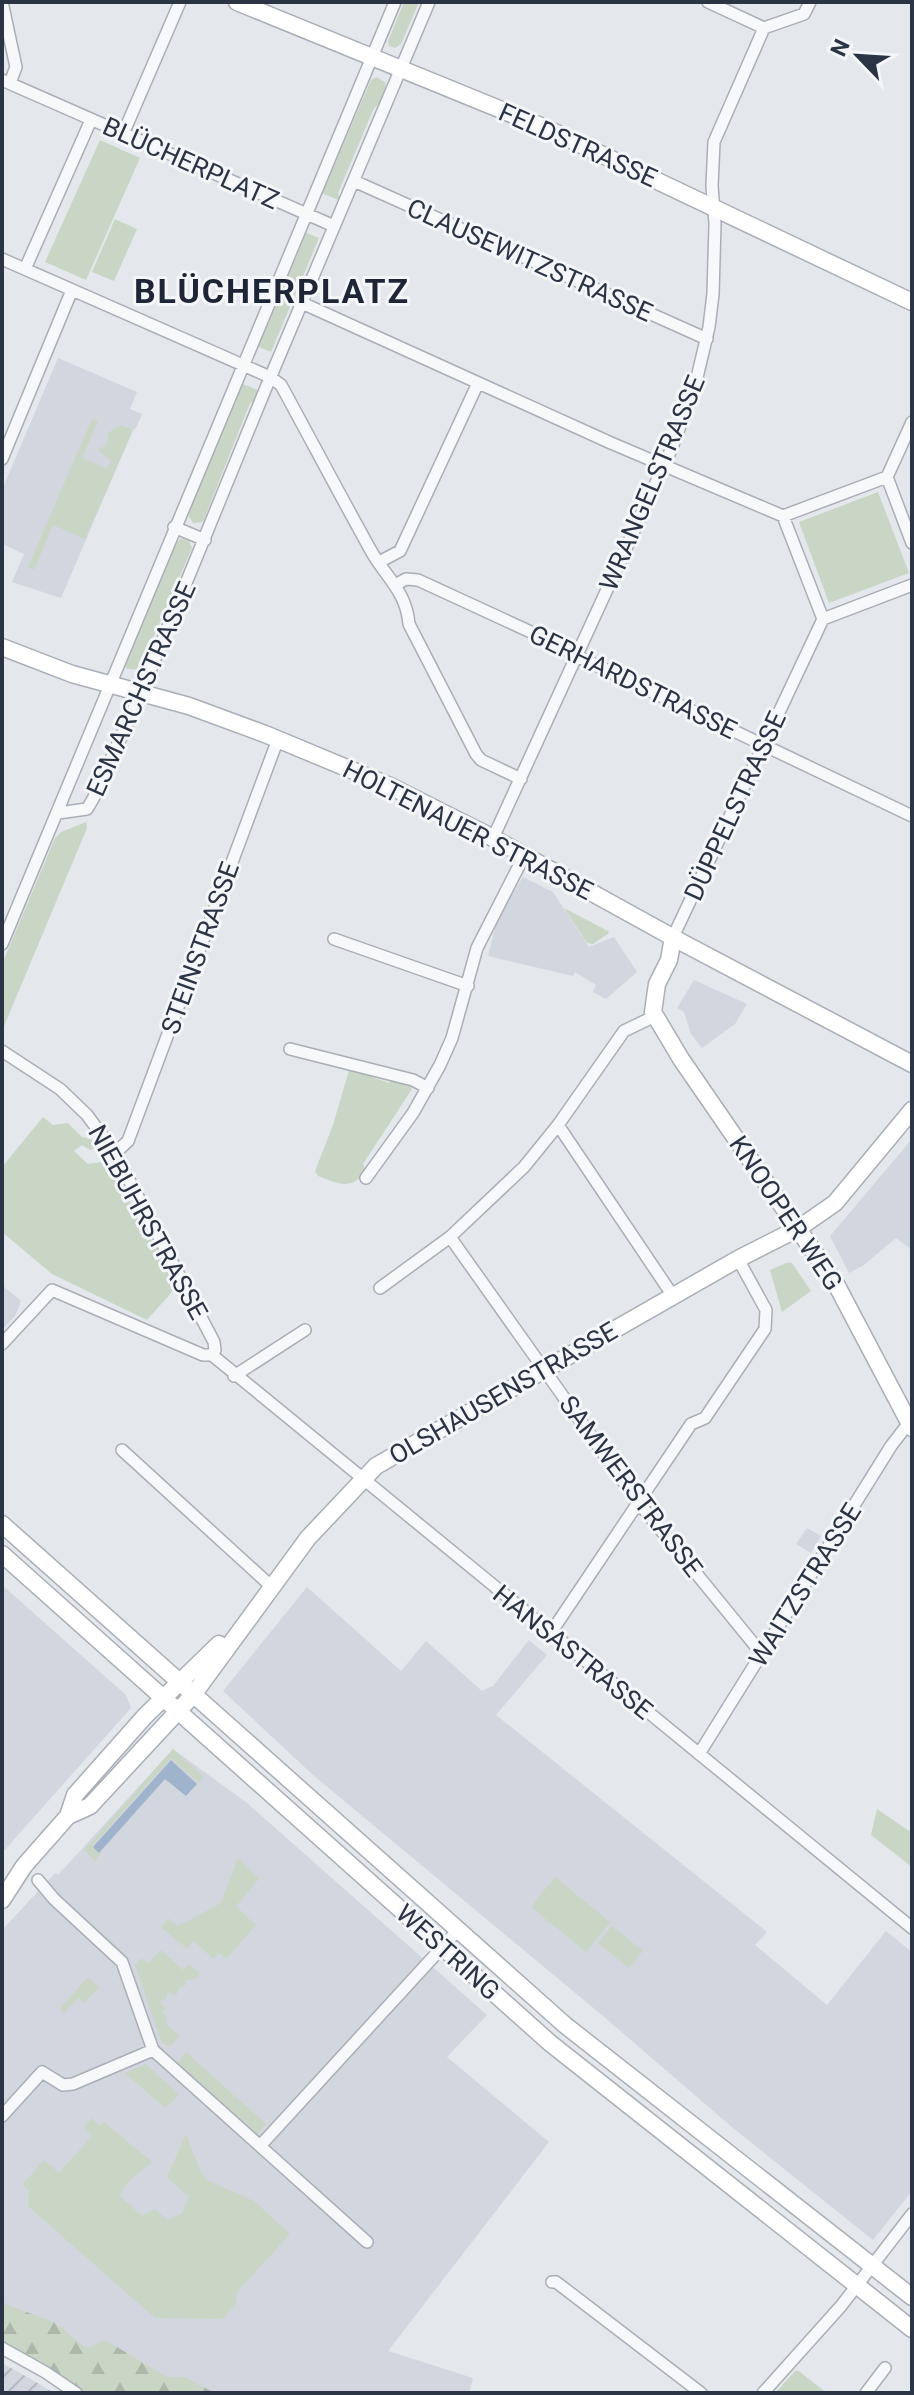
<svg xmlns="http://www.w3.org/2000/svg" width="914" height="2395" font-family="Roboto,sans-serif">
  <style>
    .built { fill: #d2d6de }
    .industrial { fill: url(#industrial-furrows) }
    .green { fill: #c9d6c5 }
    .forest { fill: url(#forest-firs) }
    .water { fill: #9fb4cc }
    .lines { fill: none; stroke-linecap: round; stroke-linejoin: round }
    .street-casing { stroke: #a9aeb7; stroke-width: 14 }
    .secondary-casing { stroke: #a9aeb7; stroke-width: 19 }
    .street { stroke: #f7f8fa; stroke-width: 11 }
    .secondary { stroke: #fff; stroke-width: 16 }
    .labels { text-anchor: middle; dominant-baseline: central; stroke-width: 6; stroke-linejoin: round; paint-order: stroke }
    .street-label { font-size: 26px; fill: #2b3445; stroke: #f4f6f9 }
    .district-label { font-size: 34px; font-weight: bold; letter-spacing: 2px; fill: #1d2536; stroke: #f4f6f9 }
  </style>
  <defs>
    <pattern id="industrial-furrows" width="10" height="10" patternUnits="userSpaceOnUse" patternTransform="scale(2)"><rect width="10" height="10" fill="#d2d6de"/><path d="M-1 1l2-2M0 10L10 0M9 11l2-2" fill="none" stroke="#b4b8c0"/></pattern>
    <pattern id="forest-firs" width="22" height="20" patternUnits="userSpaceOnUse" patternTransform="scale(2)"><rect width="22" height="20" fill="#c9d6c5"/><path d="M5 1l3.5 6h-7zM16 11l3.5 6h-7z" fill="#adb8ab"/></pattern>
  </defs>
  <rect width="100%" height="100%" fill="#e4e7ec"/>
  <path class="built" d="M58,358l79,34 -7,17 12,5 -6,14 -3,2 -72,168 -49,-16 12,-28 -22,-10v-54z
    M523,877l30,15 36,55 25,-10 23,35 -31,27 -13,-7 3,-7 -21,-13 -2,4 -85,-20 10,-39z
    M694,980l53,24 -12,20 -33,24 -11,-14 -7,-22 -7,-4z
    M912,1139v111l-16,-12 -32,27 -15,8 -19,-37z
    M2,1285l19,16 -6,15 -13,14z
    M807,1528l14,8 -10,17 -15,-9z
    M2,1585l124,110 5,13 -129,145z
    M307,1587l94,84 25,-30 56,50 11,-5 36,-46 18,15 -51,60 271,217 -12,13 72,60 59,-74 26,21v239l-39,49 -140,-112 -130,-112 -290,-241 -90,-84z
    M173,1749l74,54 240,212 -40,42 102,85 -161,209 85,27 -4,15h-267l-200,-71v-392l53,-57 3,2z"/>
  <path class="industrial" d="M2,2363l27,15 25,15h-52z"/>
  <path class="green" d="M404,2h15l-18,42 -6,4 -6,-2 -1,-5z
    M376,77l9,5c2,7 -4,22 -11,26l-36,85 3,8 -22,-9 7,-7 45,-105z
    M100,140l40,18 -54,122 -41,-18z
    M115,219l22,10 -23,52 -22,-9z
    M302,231l17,7 -48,114 -17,-7 2,-4h5l42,-100z
    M241,383l19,8 -5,10 -5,2 -47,119 -10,1 -5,-8z
    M92,419l6,2 -16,37 25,11 4,-8 -13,-11 9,-6 2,-12 12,-7 12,5 -48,109 -32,-14 -19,45 -6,-3z
    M878,492l31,81 -80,30 -30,-81z
    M181,538l8,3 3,7 -48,111 2,3 -3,8 -16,-1 -3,-3 51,-122z
    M86,822l1,6 -85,203v-67l53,-126 6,-6z
    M564,908l44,23 1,2 -16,11 -6,-1z
    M350,1067l22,7v3l17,6 3,-5 16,4 4,7 -49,75 3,7c-16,20 -26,13 -48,5l-3,-5 18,-46z
    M43,1117l10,8 15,-2 14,14 11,3 2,8 -5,2 -8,-5 -8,6 14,13 14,-2 8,5 68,118 -31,35 -95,-46 -50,-42v-65z
    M786,1263h6l19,28 -29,21 -12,-42z
    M173,1749l31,28 -6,6 -27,-25 -79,88 8,8 -5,7 -11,-11z
    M877,1809l35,24v34l-41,-32z
    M238,1858l21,21 -23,27 20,19 -30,34 -7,-6 -6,6 -19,-18 -7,8 -26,-22 7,-9 10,8 43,-23z
    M555,1877l55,45 -24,30 -55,-45z
    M612,1926l31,25 -14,17 -31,-25z
    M161,1950l22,20 6,-6 11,9 -5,6 -9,1 -1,6 -6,2 -3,8 -8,-5 -3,9 -6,1 6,7 -3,3 5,7 -1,6 13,12 -7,9 -5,1 -6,-5 -26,-76 6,-7 7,5z
    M88,1977l11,10 -15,16 -6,-5 -14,15 -4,-4z
    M186,2052l80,72 -9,10 -80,-71z
    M146,2064l33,31 -14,13 -40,-35z
    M91,2118l9,8 4,-4 48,40c-14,13 -25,16 -32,34l22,20 13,-7 13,11 14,-7 7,-16 -22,-20 19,-43 15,39 8,8 45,20 36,33 -53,58 -1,12 -14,15 -67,-1 -127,-112 1,-15 -6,-7 21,-24 15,13 33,-37 -8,-8z
    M796,2370l4,2 27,21h-52z"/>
  <path class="forest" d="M2,2303l52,19 31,25 4,1 11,-7h7l60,36h17l31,16h-135l-78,-48z"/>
  <path class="water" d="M171,1760l26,24 -11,12 -21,-17 -66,74 -6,-6z"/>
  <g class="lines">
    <g class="street-casing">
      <path id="street" d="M2,2l14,65 -6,16
        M708,2l56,26
        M2,80l332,146
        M123,134l57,-132
        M354,181l353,158
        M2,259l268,118 11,8c30,55 59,110 89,164 15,28 36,41 39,75l67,130 5,6 40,19
        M25,269l66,-149
        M302,303l309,140 172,73
        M2,459l70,-169
        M887,477l25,-55
        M783,516l40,103 89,-34
        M783,516l104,-39 25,66
        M174,527l31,13
        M379,562l21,-11 78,-168
        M395,585l11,-6 12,1 141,65 18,11 335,160
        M58,813l29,-4 6,-10 48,-106 124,-303 164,-388
        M493,838l178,-388 24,-64 14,-59 4,-33 2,-70 -3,-38 2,-44 50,-114 40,-14 6,-12
        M673,937l150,-318
        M334,939l134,47
        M2,944l393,-942
        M290,1049l123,31 15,8
        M2,1051l58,38 27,26 28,38 99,189 1,8 -3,5
        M558,1125l115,171
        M115,1153l13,-12 150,-402
        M366,1178l47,-65 27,-48 12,-27 25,-90 47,-92
        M450,1237l188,265 124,152
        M380,1288l70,-51 74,-70 34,-42 66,-94 31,-15
        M2,1344l50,-54 151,65h9
        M212,1355l700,573
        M234,1376l71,-46
        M122,1450l150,137
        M550,1634l141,-210 14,-6 60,-89 1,-19 -28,-51
        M699,1754l192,-308 20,-26
        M38,1880l16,19 68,63 31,88
        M153,2050l214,192
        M2,2116l40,-44 21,13 10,-1 80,-34
        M260,2146l198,-216
        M552,2282h4l145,111
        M2,2348l43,24 31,21
        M763,2393l78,-87 71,-92
        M866,2393l19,-25"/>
    </g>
    <g class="secondary-casing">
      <path id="secondary" d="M237,2l311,127 364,173
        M2,647l70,27 117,32 76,28 125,52 103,52 190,105 229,121
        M673,937l-4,23 -12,24 -4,28 28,47 155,225 76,144
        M2,1524l563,501 347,272
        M2,1554l548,489 362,286
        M68,1816l22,-10 103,-111 115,-157 68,-72 362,-207 61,-31 36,-25 77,-93
        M2,1900l22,-34 44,-50 7,-21 70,-79 74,-72"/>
    </g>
    <use href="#street" class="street"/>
    <use href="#secondary" class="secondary"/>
  </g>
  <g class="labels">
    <g class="street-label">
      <text transform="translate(578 145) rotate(24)">FELDSTRASSE</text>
      <text transform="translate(191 163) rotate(24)">BLÜCHERPLATZ</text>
      <text transform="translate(530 260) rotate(24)">CLAUSEWITZSTRASSE</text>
      <text transform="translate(652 483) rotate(-67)">WRANGELSTRASSE</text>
      <text transform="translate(633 682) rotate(26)">GERHARDSTRASSE</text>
      <text transform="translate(141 689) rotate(-66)">ESMARCHSTRASSE</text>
      <text transform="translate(735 806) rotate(-65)">DÜPPELSTRASSE</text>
      <text transform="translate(468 830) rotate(27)">HOLTENAUER STRASSE</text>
      <text transform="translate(200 948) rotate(-70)">STEINSTRASSE</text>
      <text transform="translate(786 1213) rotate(56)">KNOOPER WEG</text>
      <text transform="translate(148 1222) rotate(61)">NIEBUHRSTRASSE</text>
      <text transform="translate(503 1393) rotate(-30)">OLSHAUSENSTRASSE</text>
      <text transform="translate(631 1486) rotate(53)">SAMWERSTRASSE</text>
      <text transform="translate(805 1585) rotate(-58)">WAITZSTRASSE</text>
      <text transform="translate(573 1652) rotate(39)">HANSASTRASSE</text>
      <text transform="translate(448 1952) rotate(42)">WESTRING</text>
    </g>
    <g class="district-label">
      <text x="272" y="291">BLÜCHERPLATZ</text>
    </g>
  </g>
  <rect width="914" height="2395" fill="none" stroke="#2b3445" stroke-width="8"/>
  <g transform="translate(858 56) rotate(295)" stroke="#f4f6f9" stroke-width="6" paint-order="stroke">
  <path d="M0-6L14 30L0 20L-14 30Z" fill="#2b3445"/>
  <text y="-12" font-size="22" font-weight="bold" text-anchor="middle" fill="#2b3445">N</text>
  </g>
</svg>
